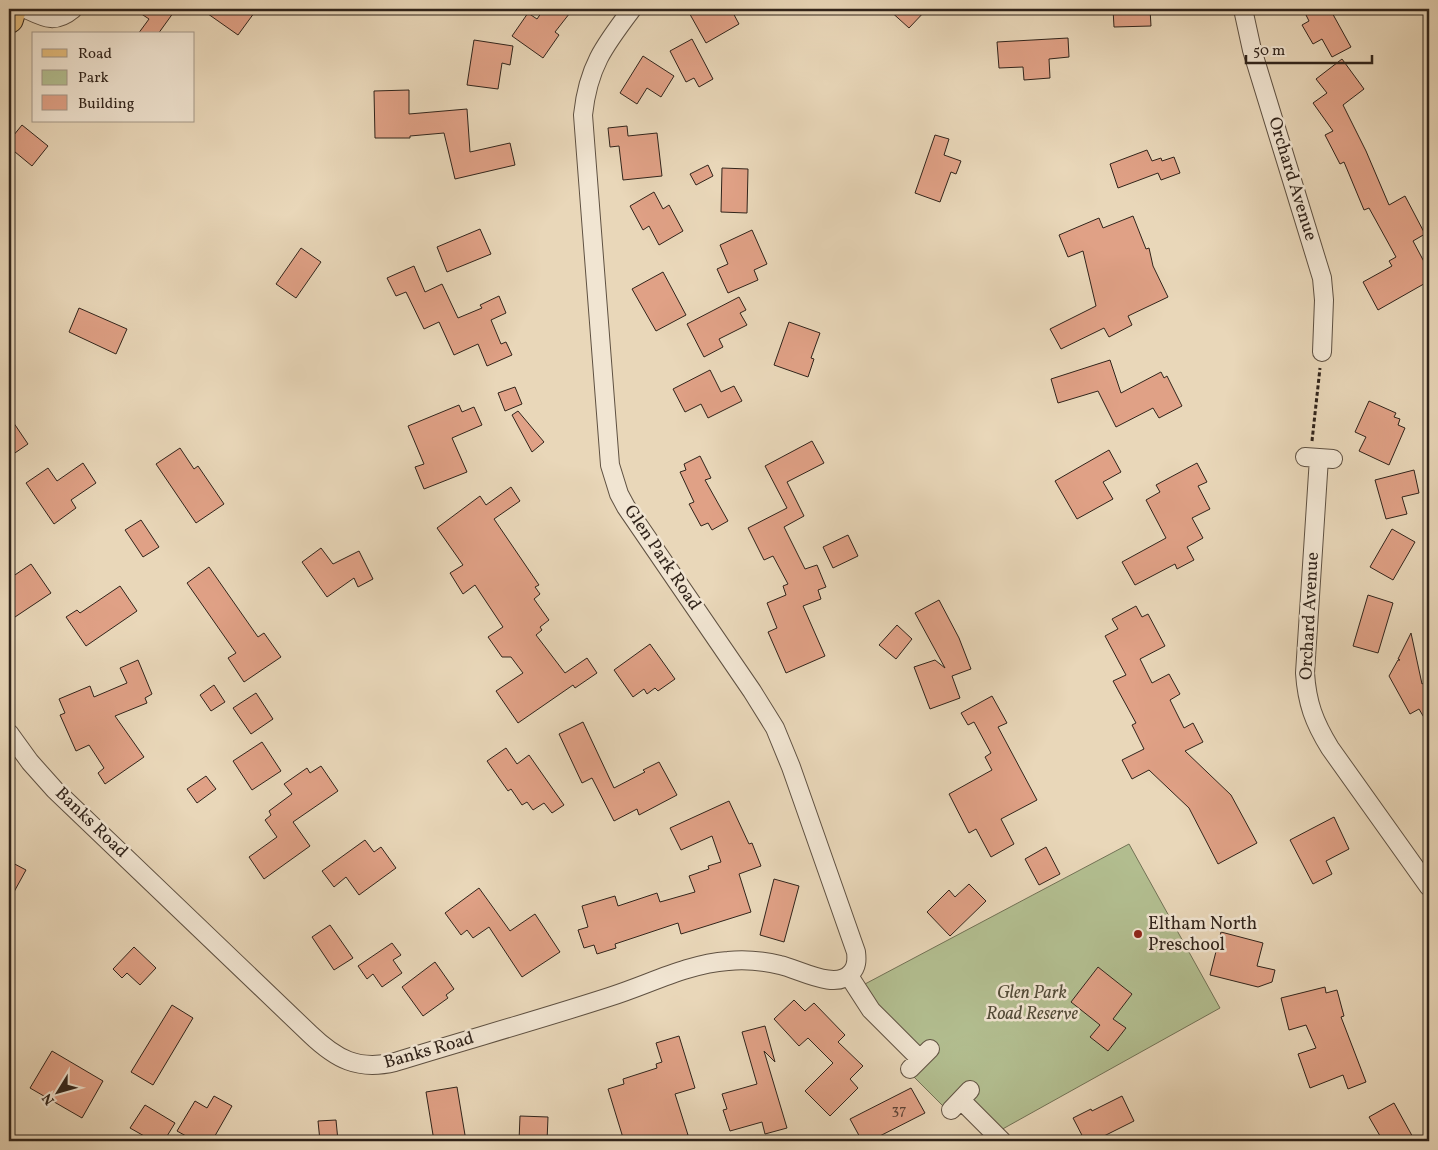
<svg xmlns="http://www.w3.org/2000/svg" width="1438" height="1150" font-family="Vollkorn,serif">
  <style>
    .green { fill: #b3bf91; stroke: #727256 }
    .building { fill: #e0a186; stroke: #31241b }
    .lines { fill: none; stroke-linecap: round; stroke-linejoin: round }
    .minor-casing { stroke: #5f5142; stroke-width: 20 }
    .primary-casing { stroke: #31241b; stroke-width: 30 }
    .path { stroke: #31241b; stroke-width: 3; stroke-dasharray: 4 2.5; stroke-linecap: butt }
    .minor { stroke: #f1e5d2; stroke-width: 18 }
    .primary { stroke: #e4bc7c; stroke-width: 28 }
    .poi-dot { fill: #8f2418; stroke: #f1e5d2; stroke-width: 2 }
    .labels { text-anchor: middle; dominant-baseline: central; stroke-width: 5; stroke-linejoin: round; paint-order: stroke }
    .number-label { font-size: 15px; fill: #5d4336 }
    .street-label { font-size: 18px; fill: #31241b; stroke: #f1e5d2 }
    .poi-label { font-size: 18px; fill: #31241b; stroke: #f1e5d2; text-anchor: start }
    .park-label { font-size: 18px; font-style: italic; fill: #524b38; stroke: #f1e5d2 }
  </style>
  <rect width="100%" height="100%" fill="#e9d7b9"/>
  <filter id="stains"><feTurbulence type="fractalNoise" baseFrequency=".004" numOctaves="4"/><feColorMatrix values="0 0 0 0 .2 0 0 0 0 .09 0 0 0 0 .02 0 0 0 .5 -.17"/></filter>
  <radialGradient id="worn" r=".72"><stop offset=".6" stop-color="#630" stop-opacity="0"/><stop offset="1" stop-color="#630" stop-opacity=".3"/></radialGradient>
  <path class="green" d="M1129,844l91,164 -221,123 -25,-26 -30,2 -31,-31 10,-31 -6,2c-20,-19 -44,-36 -52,-63z"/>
  <path class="building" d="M134,9h42l-18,25h-20l11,-15z
    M201,9h56l-19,26z
    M544,9h29l-18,23 4,3 -16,23 -31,-22 16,-23 9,6z
    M687,9h44l8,15 -33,19z
    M888,9h39l-18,19z
    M1113,9h37l1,17 -37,1z
    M1303,9h27l21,38 -19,10 -10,-18 -9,5 -11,-19 7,-4z
    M1068,38l1,19 -20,2 1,19 -26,2 -1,-13 -24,1 -2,-26z
    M692,39l21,40 -14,8 -5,-9 -8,4 -16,-31z
    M474,40l39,6 -3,19 -8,-2 -4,26 -31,-4z
    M643,56l31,20 -13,21 -14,-9 -10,16 -17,-11z
    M1342,59l22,30 -21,16 23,46 23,54 16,-9 20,38 -12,7 16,30v10l-51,29 -15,-28 29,-16 -3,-5 7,-4 -27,-49 -5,2 -20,-48 -4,2 -15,-29 8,-4 -20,-28 14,-10 -11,-14z
    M409,90v24l58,-5 3,43 40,-9 5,22 -60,14 -11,-46 -34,3v2h-35l-1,-47z
    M22,125l26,21 -16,20 -23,-19v-6z
    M627,126l1,10 29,-3 5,43 -39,4 -4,-34 -9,1 -2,-19z
    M935,135l14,4 -5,16 17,6 -5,13 -5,-2 -11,30 -25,-9z
    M1147,150l5,11 9,-3 1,3 12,-4 6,16 -19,7 -3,-7 -40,15 -8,-24z
    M708,165l5,11 -17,9 -6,-11z
    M722,168l26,1 -1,44 -26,-1z
    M654,192l9,17 6,-4 14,26 -24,14 -10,-19 -6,4 -13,-24z
    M1133,216l13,33 3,-1 4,18 15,31 -40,19 4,9 -23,12 -5,-9 -43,21 -11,-20 46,-23 -13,-55 -15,6 -9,-22 40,-17 4,10z
    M480,229l11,25 -44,18 -10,-25z
    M752,230l15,34 -13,6 4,10 -30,13 -11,-24 11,-5 -8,-19z
    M301,248l20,14 -25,36 -20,-14z
    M414,266l11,26 17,-8 16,34 24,-10 -2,-3 19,-9 7,17 -15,7 10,24 5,-2 6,13 -25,11 -9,-22 -24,11 -15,-33 -15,7 -18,-37 -10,4 -9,-18z
    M663,272l23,43 -30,16 -24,-42z
    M739,297l7,13 -6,3 7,12 -28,14 4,8 -19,10 -17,-33z
    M79,308l48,21 -11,25 -47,-22z
    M789,322l31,11 -9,25 3,1 -6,18 -34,-12z
    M1110,360l11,33 40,-21 3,6 3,-2 15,30 -23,12 -6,-10 -37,19 -18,-36 -40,12 -7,-24z
    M710,370l11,22 13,-6 8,15 -34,17 -7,-14 -16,8 -12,-23z
    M515,387l7,17 -17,7 -7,-18z
    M1369,401l27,12 -2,4 6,2 -2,6 7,3 -16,37 -30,-14 7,-14 -11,-5z
    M459,405l3,7 12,-5 8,18 -30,13 15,34 -43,17 -9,-22 9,-3 -16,-38z
    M518,411l26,31 -12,10 -20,-37z
    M9,416l19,28 -19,13z
    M812,441l12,22 -37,19 17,34 -20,11 21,42 12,-4 9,22 -8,3 3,9 -18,7 22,50 -39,17 -18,-41 9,-4 -10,-25 19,-8 -3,-9 5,-2 -15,-28 -9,4 -16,-32 39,-20 -22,-42z
    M180,448l14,21 4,-3 26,38 -28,19 -40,-59z
    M1109,450l12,22 -18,10 10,17 -36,20 -22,-38z
    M700,456l11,22 -6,2 23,41 -16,9 -4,-7 -7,3 -12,-22 5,-2 -14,-30 6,-2 -2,-6z
    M83,463l13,20 -25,17 5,8 -22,16 -28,-41 22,-15 9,13z
    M1197,463l10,19 -9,4 12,23 -18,9 11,20 -16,9 7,13 -17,9 -2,-5 -40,21 -13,-23 44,-24 -20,-38 14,-8 -4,-7z
    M1414,470l5,23 -17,4 5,17 -21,5 -11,-39z
    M511,487l9,14 -26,18 45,66 -4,2 5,7 -6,5 15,21 -9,7 2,3 -6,5 29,38 22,-15 10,15 -22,15 -2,-3 -55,38 -22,-32 27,-18 -12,-16h-9l-14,-20 15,-10 -28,-42 -12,9 -13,-21 13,-8 -26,-37 43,-32 6,9z
    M141,520l18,27 -16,10 -18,-27z
    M1392,529l23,13 -22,38 -23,-13z
    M848,535l10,21 -25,12 -10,-21z
    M321,548l12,16 26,-13 14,28 -15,8 -4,-9 -27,19 -25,-35z
    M31,564l20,29 -42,28v-42z
    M209,567l49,70 6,-4 17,24 -37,25 -16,-24 8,-5 -49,-70z
    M120,586l17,25 -51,35 -20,-29 11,-7 3,3z
    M1368,595l25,8 -15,50 -25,-7z
    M939,600l20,38 12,31 -19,7 8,22 -30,11 -16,-42 21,-7 10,8 -30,-55z
    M1136,606l6,11 6,-3 17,32 -25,13 12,24 17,-9 11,20 -10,6 14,28 9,-5 10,19 -18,9 46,44 26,48 -39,21 -29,-56 -40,-38 -17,9 -10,-19 22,-11 -12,-24 4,-2 -23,-42 13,-6 -21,-39 13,-7 -6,-10z
    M897,625l15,14 -16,20 -17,-14z
    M1411,633l11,51 7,-4v46l-10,-17 -9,5 -21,-38 9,-16h2l-2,-1z
    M650,644l25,35 -17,12 -3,-3 -8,6 -3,-5 -11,8 -19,-27z
    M138,660l14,34 -7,4 2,5 -32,13 29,41 -39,27 -7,-11 6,-5 -15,-23 -13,6 -16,-36 5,-2 -6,-14 31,-13 4,11 33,-14 -7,-15z
    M214,685l11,17 -14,9 -11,-16z
    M256,693l17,26 -22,15 -18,-26z
    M992,696l15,27 -9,4 39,73 -36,19 13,25 -23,13 -15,-28 -7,4 -20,-39 43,-24 -7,-13 6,-4 -17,-31 -6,3 -7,-12z
    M583,722l31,66 31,-16 -2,-2 16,-8 18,33 -38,20 -2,-6 -23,12 -22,-43 -10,5 -23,-49z
    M262,742l19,29 -29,19 -19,-29z
    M506,748l11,16 12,-9 35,50 -12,8 -8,-10 -11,7 -6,-8 -5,3 -11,-16 -3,2 -21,-30z
    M321,766l17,25 -45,31 17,24 -46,33 -15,-22 28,-20 -12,-17 6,-5 -2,-4 23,-17 -8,-10 23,-16 3,5z
    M206,776l10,13 -19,14 -10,-14z
    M729,801l20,43 3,-1 9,23 -22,8 12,38 -70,22 -3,-11 -63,21 1,4 -19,6 -3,-9 -10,3 -6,-18 10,-3 -6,-21 33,-10 3,10 39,-13 3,9 35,-10 -6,-16 20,-7 -1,-3 13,-4 -9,-26 -31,14 -11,-22z
    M1334,817l15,32 -23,12 6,13 -19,10 -23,-44z
    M365,840l9,12 7,-5 15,21 -37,27 -13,-18 -12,10 -12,-16z
    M1046,847l14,27 -21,11 -14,-26z
    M9,861l17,9 -17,31z
    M774,879l25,7 -15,56 -24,-7z
    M969,884l17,17 -36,35 -23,-24 22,-22 6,7z
    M479,888l31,43 25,-17 25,38 -38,25 -33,-50 -16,11 -6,-8 -6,5 -16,-22z
    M330,925l23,33 -19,12 -22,-33z
    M1221,932l42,11 -6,23 18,4 -3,12 -14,5 -48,-12z
    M392,943l9,12 -8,5 9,13 -20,14 -9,-13 -6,5 -9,-13z
    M134,947l22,21 -16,17 -13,-12 -5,5 -9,-9z
    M435,962l19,27 -8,6 2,3 -25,18 -21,-29z
    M1098,967l34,27 -19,25 13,9 -18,23 -18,-14 10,-12 -29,-23z
    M1325,987l1,6 11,-3 7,26 -3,1 25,65 -18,7 -5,-14 -33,13 -12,-34 18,-6 -10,-23 -17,5 -8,-32z
    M794,1000l11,11 9,-8 31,32 -7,7 25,24 -13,13 8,9 -28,28 -25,-25 28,-28 -25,-25 -9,8 -25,-27z
    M172,1005l21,13 -40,67 -22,-13z
    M765,1026l10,36 -11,-11 23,77 -22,6 -3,-12 -32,9 -7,-21 4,-1 -5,-15 35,-10 -15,-52z
    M679,1036l16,52 -20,6 13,41 -21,6h-43l-16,-52 16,-5 -1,-5 34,-11 -1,-4 6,-2 -6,-19z
    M52,1051l51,30 -21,37 -52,-30z
    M457,1087l9,54h-32l-8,-49z
    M911,1088l14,25 -55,28h-8l-12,-22z
    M214,1096l18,10 -20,35h-17l-18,-10 18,-30 12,7z
    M1122,1096l12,25 -40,20h-9l-12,-23 18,-9 1,2z
    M1394,1103l21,38h-32l-14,-24z
    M145,1105l30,18 -11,18h-11l-23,-13z
    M520,1116l28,1 -1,24h-28z
    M336,1120l2,21h-18l-2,-20z"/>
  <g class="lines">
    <g class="minor-casing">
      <path id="minor" d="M26,9c19,9 29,15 47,0
        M1243,9l9,41 70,228 2,22 -2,52
        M1305,457l28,2
        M1319,458l-14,215c2,30 9,49 25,75l99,139
        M9,733l21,29 25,28 255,244c26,25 48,37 85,28 71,-22 143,-42 214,-65 39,-12 77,-33 119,-36 18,-2 35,0 52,4 19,4 56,26 71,8 6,-6 6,-13 5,-21l-65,-185 -16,-39 -23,-37 -126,-184 -7,-13 -9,-29 -27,-350c5,-48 21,-69 49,-106
        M849,976l22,34 49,49
        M910,1069l20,-20
        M961,1100l41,41
        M951,1110l19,-20"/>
    </g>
    <g class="primary-casing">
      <path id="primary" d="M9,19l3,-10"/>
    </g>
    <path class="path" d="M1312,441l8,-73"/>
    <use href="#minor" class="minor"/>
    <use href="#primary" class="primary"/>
  </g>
  <circle class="poi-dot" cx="1138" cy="934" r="5"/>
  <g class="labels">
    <g class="number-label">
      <text x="899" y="1110">37</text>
    </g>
    <g class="street-label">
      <text transform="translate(1292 179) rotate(73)">Orchard Avenue</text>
      <text transform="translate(662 558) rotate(56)">Glen Park Road</text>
      <text transform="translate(1310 616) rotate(-87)">Orchard Avenue</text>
      <text transform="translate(91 823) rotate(44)">Banks Road</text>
      <text transform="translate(429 1051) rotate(-16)">Banks Road</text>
    </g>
    <g class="poi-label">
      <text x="1148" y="924">Eltham North<tspan x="1148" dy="21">Preschool</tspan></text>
    </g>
    <g class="park-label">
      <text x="1032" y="993">Glen Park<tspan x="1032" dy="21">Road Reserve</tspan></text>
    </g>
  </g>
  <rect width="1438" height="1150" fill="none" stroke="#e9d7b9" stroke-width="30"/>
  <rect x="10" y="10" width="1418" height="1130" fill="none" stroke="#31241b" stroke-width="2.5"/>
  <rect x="15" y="15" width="1408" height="1120" fill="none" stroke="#31241b"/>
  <rect x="32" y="32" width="162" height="90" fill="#f1e5d2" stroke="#a49889"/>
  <rect x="42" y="49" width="25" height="8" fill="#e4bc7c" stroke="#a49889"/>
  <text x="78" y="58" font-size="15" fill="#31241b">Road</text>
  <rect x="42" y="70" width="25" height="15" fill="#b3bf91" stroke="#a49889"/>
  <text x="78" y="82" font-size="15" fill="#31241b">Park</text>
  <rect x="42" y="95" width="25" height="15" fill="#e0a186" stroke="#a49889"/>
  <text x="78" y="108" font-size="15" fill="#31241b">Building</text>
  <g transform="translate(58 1092) rotate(233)" stroke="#f1e5d2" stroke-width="4" paint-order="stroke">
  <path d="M0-4L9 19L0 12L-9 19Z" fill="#31241b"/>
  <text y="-8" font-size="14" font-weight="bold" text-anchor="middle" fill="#31241b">N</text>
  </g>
  <path d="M1246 55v8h126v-8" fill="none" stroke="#31241b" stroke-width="2.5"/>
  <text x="1253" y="55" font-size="15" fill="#31241b" stroke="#f1e5d2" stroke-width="4" paint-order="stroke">50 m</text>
  <rect width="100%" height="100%" filter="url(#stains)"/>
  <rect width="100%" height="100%" fill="url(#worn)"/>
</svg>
